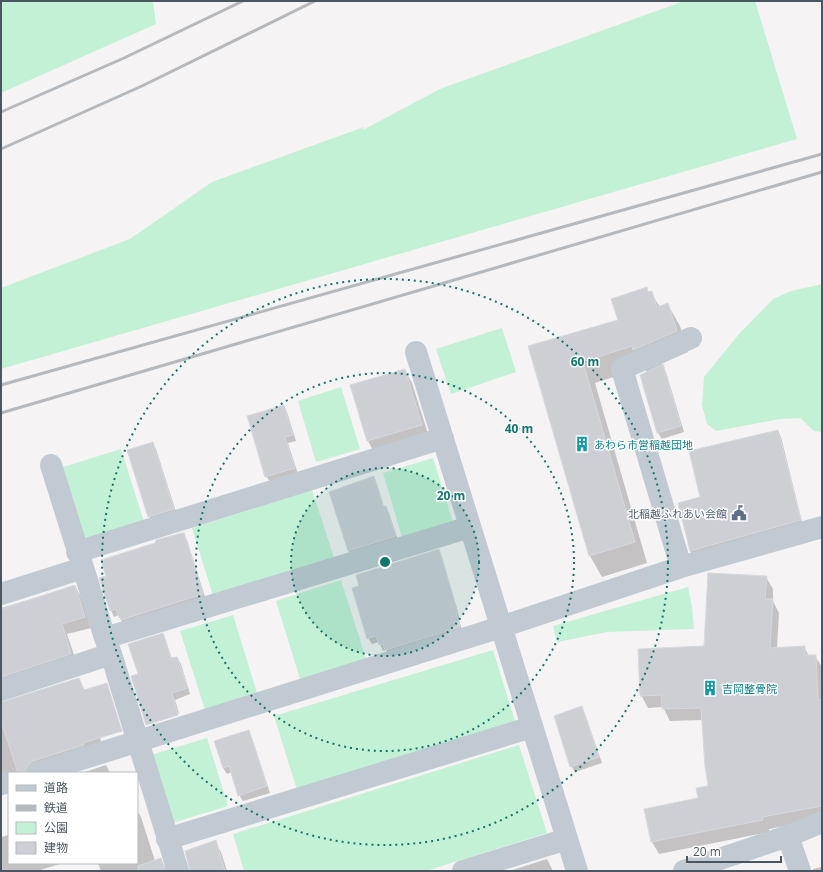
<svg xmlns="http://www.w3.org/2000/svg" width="823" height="872" font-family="'Open Sans','Noto Sans JP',sans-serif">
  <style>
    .green { fill: #c3f1d5 }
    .shadow { fill: #0003 }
    .building { fill: #cdcfd5; stroke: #d7d9de }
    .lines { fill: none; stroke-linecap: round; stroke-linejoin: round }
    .street { stroke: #c1cad2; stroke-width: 22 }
    .rail { stroke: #b5b8bd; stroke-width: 3 }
    .ring { fill: none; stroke: #0f766e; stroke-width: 2; stroke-dasharray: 2 4 }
    .labels { text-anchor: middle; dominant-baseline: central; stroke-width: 3; stroke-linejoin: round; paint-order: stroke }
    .culture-label { font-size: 11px; fill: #0d838f; stroke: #fff; text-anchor: start }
    .service-label { font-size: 11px; fill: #4e5e75; stroke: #fff; text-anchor: end }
    .centre { fill: #0f766e; stroke: #fff; stroke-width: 2 }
    .ring-label { font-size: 12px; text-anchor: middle; font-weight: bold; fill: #0f766e; stroke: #fff; stroke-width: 3; stroke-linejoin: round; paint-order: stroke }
  </style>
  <rect width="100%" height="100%" fill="#f5f3f3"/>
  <path class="green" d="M1,1h152l3,23 -155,69z
    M684,1h71l42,138 -796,230v-81l129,-49 82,-57 152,-55 -1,3 77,-41z
    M822,284v148l-8,-1 -14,-13 -20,1 -64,12 -9,-7 -5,-19 2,-28 35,-43 34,-35 18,-8z
    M502,328l14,44 -65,22 -15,-45z
    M341,387l19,62 -44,13 -18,-61z
    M121,449l23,73 -61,19 -23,-73z
    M433,458l20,64 -51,15 -19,-64z
    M312,490l22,68 -121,38 -21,-68z
    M341,580l26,82 -66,20 -25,-81z
    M688,587l4,20 2,22 -87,3 -50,10 -4,-16z
    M233,615l25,81 -52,17 -26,-82z
    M493,650l22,71 -218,69 -23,-74z
    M207,738l21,68 -56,17 -21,-68z
    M519,745l28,88 -121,38h-182l-11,-37z"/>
  <path class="shadow" d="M646,288l3,5h2l9,14 8,-2 12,21 8,26 -27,12 5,8 18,60 -22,7 -4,-6 -17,-58 6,-2 -3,-6 -49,16 52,180 -45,14 -12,-21 -61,-209 90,-27z
    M405,370l7,13 17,54 -54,17 -7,-13 -17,-55z
    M284,406l3,6 9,29 -8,2 10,31 -28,8 -4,-6z
    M778,431l3,6 22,89 -109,31 -4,-6 -11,-48 22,-5z
    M152,443l4,6 21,66 -24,7 -4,-6z
    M373,477l4,7 7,23h1l4,6 10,30 -47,14 -3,-6z
    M183,534l4,6 19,60 -83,24 -4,-9 -5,2 -3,-7 -4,-33z
    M439,551l3,6 18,63h-1l4,13 -74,22 -3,-5 -3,1 -4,-9 -7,2 -4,-6z
    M766,577l7,12v12l6,12 -2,35 27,-1 5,9h6l7,11v152l-53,10v3l-110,22 -7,-12 47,-44 11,-12 -7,-66 -33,1 -7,-14 -15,1 -7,-13 64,-48z
    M75,586l6,11 10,31 -24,6 10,30 -76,26v-82z
    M163,635l3,6 6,18 5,-1 4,6 9,30 -15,6 4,13 -24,8z
    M81,683l6,11 17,57 -67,22h-28l-8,6v-76z
    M581,708l4,6 17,49 -27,9 -4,-6z
    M248,732l4,6 18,55 -27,8 -4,-6 -7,-23 -5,2 -4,-6z
    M106,765l4,8h-28z
    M137,810l4,7 14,44 6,-2 6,12h-66l-3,-8h39z
    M9,835v28h54l-26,8h-36v-34z
    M215,842l6,10 6,19h-36z
    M547,859l6,12h-44z
    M822,867v4h-9v-2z"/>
  <path class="building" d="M647,287l1,5 4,-1 5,16 11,-4 9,28 -44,19 -1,-4 -49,16 52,180 -46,14 -61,-210 90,-26 -7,-21z
    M663,364l18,62 -24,7 -17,-58z
    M405,369l17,56 -55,16 -17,-56z
    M284,405l9,30 -8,2 10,31 -30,9 -18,-61z
    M778,430l23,90 -111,31 -12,-48 22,-6 -11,-46z
    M153,442l21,67 -26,8 -21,-67z
    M374,476l9,30h3l10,30 -48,15 -19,-59z
    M182,533h2l19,61 -82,26 -1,-3 -1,1 -3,-9 -6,2 -11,-33 7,-2 -5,-16 54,-17 1,-3z
    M439,549l19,64 -2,1 4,13 -75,23 -2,-6 -4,1 -3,-9 -9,3 -15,-51 7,-2 -3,-11z
    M708,573l59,3 -2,23h8l-3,49 35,-2v9h11l2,45 4,-1v107l-60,11 1,3 -112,22 -7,-33 54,-11 -2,-10 12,-2 -3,-20 -4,-58 -39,1 -1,-14 -21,1 -2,-47 66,-3z
    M75,585l10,32 -23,7 9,30 -70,23v-68z
    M163,633l8,25 6,-1 11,31 -16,5 6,22 -32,10 -15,-49 7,-2 -10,-30z
    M79,678l5,12 23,-7 15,48 -39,12 1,2 -51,16 -5,4 -3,8h-7l-17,-52v-19z
    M582,706l17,51 -29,10 -16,-51z
    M249,730l18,56 -29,10 -9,-30 -6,2 -9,-27z
    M216,840l9,31h-35l-5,-20z
    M161,858l4,13h-27v-5z"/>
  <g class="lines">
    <path class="street" d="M416,352l161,519
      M51,465l54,173 6,16 67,217
      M77,552l366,-114
      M681,567l-59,-198 69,-31
      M1,594l82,-26
      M105,638l365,-111
      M1,690l110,-36
      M37,773l464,-146 180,-60 141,-40
      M1,784l8,-2
      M788,836l12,35
      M167,839l365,-112
      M463,871l104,-32
      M684,871l104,-35 34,-14"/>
    <path class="rail" d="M1,112l123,-54 119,-57
      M1,149l141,-63 173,-85
      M1,385l821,-231
      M1,413l821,-241"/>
  </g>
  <circle cx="385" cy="562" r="94" fill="#0f766e" fill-opacity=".12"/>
  <g class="ring">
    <circle cx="385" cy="562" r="94"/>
    <circle cx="385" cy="562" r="189"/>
    <circle cx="385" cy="562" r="283"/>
  </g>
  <defs>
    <g id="building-bare" transform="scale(1.2)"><path d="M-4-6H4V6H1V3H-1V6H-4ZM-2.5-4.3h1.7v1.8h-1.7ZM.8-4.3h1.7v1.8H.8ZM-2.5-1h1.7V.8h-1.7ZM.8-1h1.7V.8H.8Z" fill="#0f9aa8" stroke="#fff" stroke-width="2.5" paint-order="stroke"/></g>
    <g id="civic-bare" transform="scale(1.2)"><path d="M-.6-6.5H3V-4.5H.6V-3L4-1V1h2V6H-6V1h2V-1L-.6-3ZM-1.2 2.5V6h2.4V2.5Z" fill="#5c6f8a" stroke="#fff" stroke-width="2.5" paint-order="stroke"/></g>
  </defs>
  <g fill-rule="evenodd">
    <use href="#building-bare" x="582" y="444"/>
    <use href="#civic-bare" x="739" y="513"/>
    <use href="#building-bare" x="710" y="688"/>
  </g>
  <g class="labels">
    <g class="culture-label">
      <text x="594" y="444">あわら市営稲越団地</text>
      <text x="722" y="688">吉岡整骨院</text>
    </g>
    <g class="service-label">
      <text x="727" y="513">北稲越ふれあい会館</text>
    </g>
  </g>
  <circle cx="385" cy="562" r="6" class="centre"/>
  <g class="ring-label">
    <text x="585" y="366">60 m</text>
    <text x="519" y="433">40 m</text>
    <text x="451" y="500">20 m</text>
  </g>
  <rect width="823" height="872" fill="none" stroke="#4a5661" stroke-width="4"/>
  <rect x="8" y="772" width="130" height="92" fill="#ffffff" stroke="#b7bbc0"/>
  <rect x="16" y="785" width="20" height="6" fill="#c1cad2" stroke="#b7bbc0"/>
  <text x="44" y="792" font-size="12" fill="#4a5661">道路</text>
  <rect x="16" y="805" width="20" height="6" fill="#b5b8bd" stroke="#b7bbc0"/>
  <text x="44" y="812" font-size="12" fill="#4a5661">鉄道</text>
  <rect x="16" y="822" width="20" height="12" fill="#c3f1d5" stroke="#b7bbc0"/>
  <text x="44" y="832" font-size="12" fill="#4a5661">公園</text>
  <rect x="16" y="842" width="20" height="12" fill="#cdcfd5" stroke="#b7bbc0"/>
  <text x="44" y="852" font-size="12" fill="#4a5661">建物</text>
  <path d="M687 856v6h94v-6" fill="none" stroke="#4a5661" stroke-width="2"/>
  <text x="693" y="856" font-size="12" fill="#4a5661" stroke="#ffffff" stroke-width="3" paint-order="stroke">20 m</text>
</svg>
